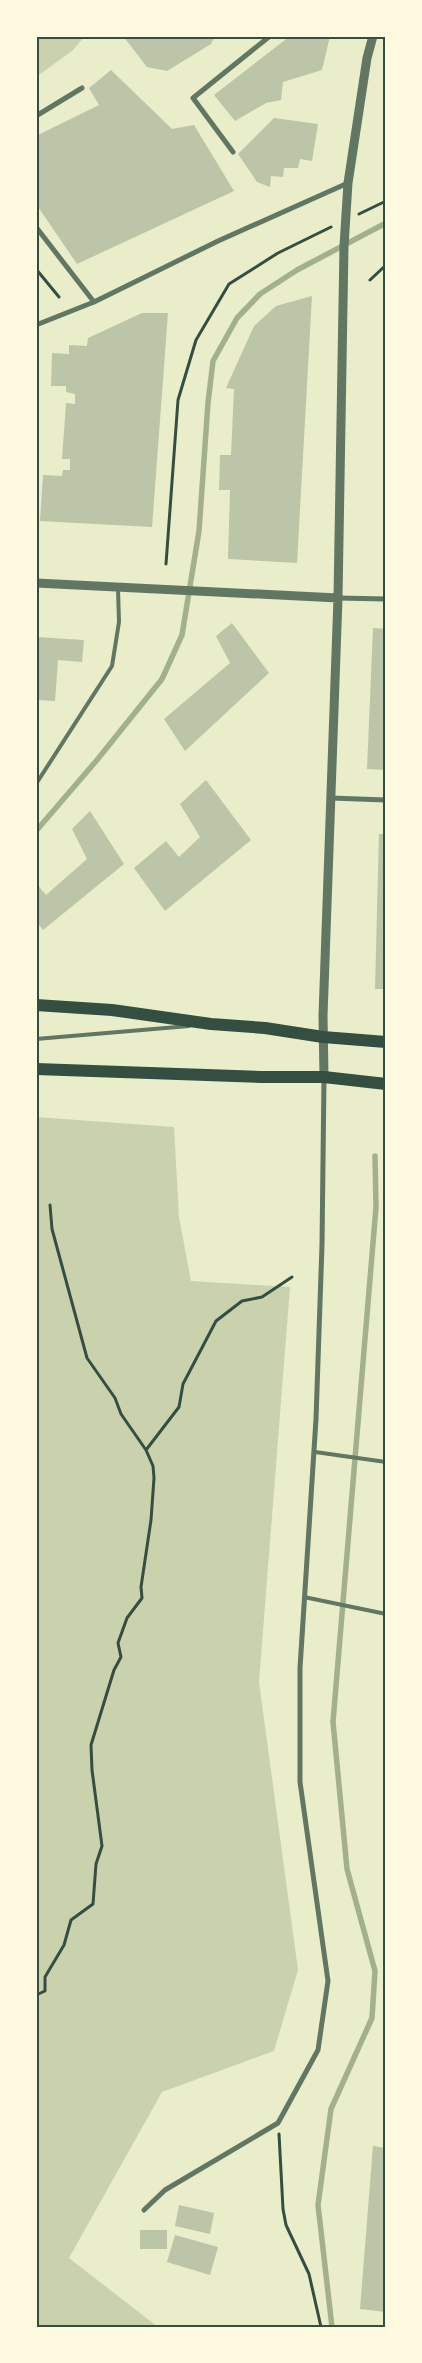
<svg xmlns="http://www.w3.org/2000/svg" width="422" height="2363" font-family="'Roboto Serif',serif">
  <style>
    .green { fill: #cad2ad }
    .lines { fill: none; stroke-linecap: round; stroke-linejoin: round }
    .stream { stroke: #a3b18a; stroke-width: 5.5 }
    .building { fill: #bcc5a7 }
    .path { stroke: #344e41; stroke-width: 3 }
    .service { stroke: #617663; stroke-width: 4 }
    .minor { stroke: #617663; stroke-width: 5 }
    .tertiary { stroke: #617663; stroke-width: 9 }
    .primary { stroke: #344e41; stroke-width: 12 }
    .neatline { fill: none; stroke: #344e41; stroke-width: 2 }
  </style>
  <rect width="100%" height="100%" fill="#e9edc9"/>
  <path class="green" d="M36,36h49l-13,15 -36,26z
    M36,1117l138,10 5,90 12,64 99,6 -31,395 39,288 -24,81 -112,41 -93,166 89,69h-122z"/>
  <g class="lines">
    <path class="stream" d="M36,831l61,-71 65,-81 20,-44 17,-104 9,-128 5,-42 24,-43 23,-24 37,-24 89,-47
      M332,2327l-14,-122 13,-96 41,-91 3,-47 -28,-102 -14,-147 43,-515 -1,-51"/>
  </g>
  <path class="building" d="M123,36h92l-4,8 -44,27 -20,-4z
    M290,36h40l-8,34 -39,12 -2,18 -15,3 -31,18 -21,-26z
    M111,70l61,59 22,-4 40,66 -157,73 -41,-60v-68l63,-31 -10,-17z
    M274,118l44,6 -6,37 -12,-2 -2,9h-14l-1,9 -12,-1 -1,11 -13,-5 -19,-28z
    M312,296l-15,267 -69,-4 2,-69h-11l1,-35h11l3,-66 -8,-1 28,-62 22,-20z
    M142,313h26l-16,214 -112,-6 3,-46 19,1 1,-6h7v-11h-8l4,-56 9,1v-10l-9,-2v-6h-15l1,-33 17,1v-9l18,1 1,-8z
    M232,623l37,50 -84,78 -21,-32 66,-56 -14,-27z
    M373,628l13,1v141l-19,-1z
    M36,637l48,3 -2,22 -24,-2 -3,41 -19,-1z
    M206,780l45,60 -86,71 -31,-43 32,-27 13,16 21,-20 -20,-33z
    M90,811l34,53 -81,66 -7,-9v-38l10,12 41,-36 -15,-30z
    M379,834h7v155h-11z
    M373,2146l13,2v164l-26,-3z
    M179,2205l35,8 -4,21 -35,-8z
    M140,2230h27v19h-27z
    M175,2235l43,12 -8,28 -43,-13z"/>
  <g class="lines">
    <path class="path" d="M359,214l27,-13
      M36,269l23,28
      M370,280l16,-15
      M166,564l12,-164 18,-60 33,-56 49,-31 53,-26
      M146,1450l33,-43 4,-23 33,-63 26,-20 20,-4 30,-20
      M36,1995l9,-4v-14l19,-32 7,-25 22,-16 3,-40 6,-18 -10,-76 -1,-25 23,-75 7,-13 -3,-14 9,-25 15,-20 -1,-11 10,-67 3,-42 -1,-12 -7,-16 -25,-36 -6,-16 -28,-40 -35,-129 -2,-24
      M279,2134l4,75 3,16 23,49 12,53"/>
    <path class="service" d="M36,784l76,-118 7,-44 -1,-33
      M36,1039l153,-13
      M315,1452l71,10
      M304,1597l82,17"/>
    <path class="minor" d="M36,116l46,-28
      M233,152l-40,-54 77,-62
      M36,227l58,75
      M36,325l58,-23 124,-61 130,-58
      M338,598l48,1
      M331,798l55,2
      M144,2210l21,-20 113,-67 40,-73 10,-69 -28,-199v-114l16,-249 6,-174 2,-167"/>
    <path class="tertiary" d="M36,583l302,15
      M324,1077l-1,-61 15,-418 6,-352 4,-63 19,-125 6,-22"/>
    <path class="primary" d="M36,1005l76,5 99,14 54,4 58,9 63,5
      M36,1069l225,8h63l62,7"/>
  </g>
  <rect width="422" height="2363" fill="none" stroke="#fefae0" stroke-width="75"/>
  <rect x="38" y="38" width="346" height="2288" class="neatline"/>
</svg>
